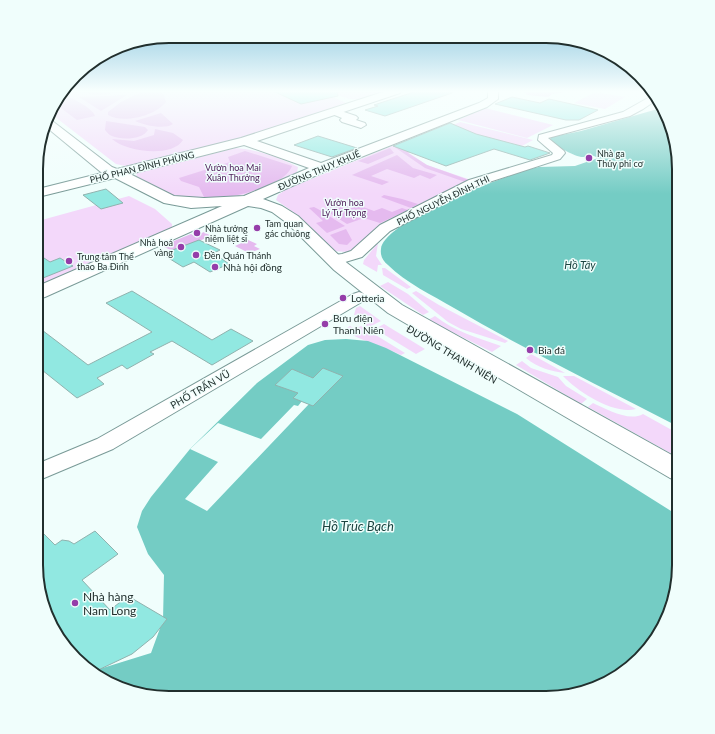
<svg xmlns="http://www.w3.org/2000/svg" width="715" height="734" font-family="Lato,sans-serif">
  <style>
    .green { fill: #f3d8fa }
    .forest { fill: #e5baef }
    .water { fill: #74ccc4 }
    .pier { fill: #f0fefc }
    .building { fill: #91e8e1; stroke: #90b2ae }
    .lines { fill: none; stroke-linecap: round; stroke-linejoin: round }
    .minor-casing { stroke: #799a97; stroke-width: 2 }
    .major-casing { stroke: #799a97; stroke-width: 2 }
    .minor { fill: #fff; fill-rule: evenodd }
    .major { fill: #fff; fill-rule: evenodd }
    .poi-dot { fill: #953da9; stroke: #f0fefc; stroke-width: 1.5 }
    .labels { text-anchor: middle; dominant-baseline: central; stroke-width: 3; stroke-linejoin: round; paint-order: stroke }
    .far-poi-label { font-size: 9px; fill: #212f2d; stroke: #f0fefc; text-anchor: start }
    .far-street-label { font-size: 9px; fill: #212f2d; stroke: #f0fefc }
    .far-park-label { font-size: 9px; fill: #4a1755; stroke: #f0fefc }
    .poi-label { font-size: 10px; fill: #212f2d; stroke: #f0fefc; text-anchor: start }
    .street-label { font-size: 10px; fill: #212f2d; stroke: #f0fefc }
    .water-label { font-size: 11px; font-style: italic; fill: #1b4440; stroke: #f0fefc }
    .near-poi-label { font-size: 12px; fill: #212f2d; stroke: #f0fefc; text-anchor: start }
    .near-water-label { font-size: 13px; font-style: italic; fill: #1b4440; stroke: #f0fefc }
    .rim { fill: none; stroke: #212f2d; stroke-width: 2 }
  </style>
  <rect width="100%" height="100%" fill="#f0fefc"/>
  <path class="green" d="M63,91h256l32,14 -105,35 -116,27 -14,-3 -66,-51 4,-10z
    M328,91h58c-30,10 -29,12 -58,0z
    M595,92l30,5 -20,12 -31,-6z
    M485,108l68,17 -26,13 -69,-18z
    M460,122l73,18 -11,6 -73,-19z
    M394,145h3l30,20 44,15 -116,70 -8,2 -14,-1 -37,-37 -20,-14 2,-5 7,-5z
    M235,148c20,1 44,9 63,19l-1,5c-8,7 -17,10 -27,14 -31,13 -69,19 -102,8 -11,-4 -22,-11 -32,-17l1,-4z
    M129,196l26,13 17,15v3l-8,6 -126,55v-67z
    M378,243l-2,13 6,9h-4l-1,7 -14,-8 1,-4z
    M382,268h3l26,19 -4,2 -24,-14z
    M388,282l20,12 21,18 -6,3 -43,-29z
    M416,291l23,14 69,36 -3,2 -44,-14 -13,-7 -36,-29z
    M360,306l21,15 -12,6 -4,-2 8,-5 -8,-5h-11l2,-7z
    M435,316c19,15 43,22 66,30l-9,6 -64,-32z
    M384,324l41,25 -9,5 -41,-25z
    M350,326l5,3 6,-3 44,27 -4,2c-19,-9 -40,-14 -58,-25z
    M531,354l34,19c-15,-2 -27,-5 -39,-15z
    M522,361l9,7 27,9 8,9 21,13 -6,5 -65,-39z
    M563,376h11l62,33c-22,6 -58,-17 -73,-33z
    M593,403c13,6 36,19 50,11l36,20v24l-91,-51z"/>
  <path class="forest" d="M64,91h73l-37,4z
    M143,91h19l4,11c-11,14 -42,22 -58,13v-3l13,-10z
    M524,91h42l-5,2 -9,1 -4,3 -21,-2z
    M61,94c8,2 32,14 34,22l-18,4 -23,-17z
    M127,95l-26,16 -22,-14 46,-2z
    M161,113l12,11c-9,6 -29,1 -38,-3z
    M106,121l39,6 3,3c-6,10 -27,10 -36,6 -3,-1 -5,-4 -7,-6z
    M155,129l18,4 10,7c-11,18 -57,12 -71,-1l22,2 20,-6z
    M396,145l16,6 -4,2 19,12 42,15 -4,2 -40,-14 -32,-22z
    M390,148l4,5 -26,11 -10,-3z
    M245,151l47,15c-6,17 -43,27 -60,30 -9,2 -19,1 -28,1l-5,-10 -18,-6 -2,-3 51,-16 -2,-5z
    M397,155l16,13 24,7 -7,4 -10,-4 -6,3 -27,-9 -16,7 18,6 -7,3 -30,-10z
    M384,195l18,4 16,5 -7,4 -30,-11z
    M341,203l10,5 7,-3 16,6 8,-3 10,4 10,-4 6,2 -28,13 -16,-5 -17,6 -22,-14z
    M314,207l4,2 27,17 -18,7 -11,-10 7,-2 -14,-13z
    M346,229l6,11 -5,5 -8,-1 -9,-9z
    M204,232l7,4 -26,11 -3,-1 -4,1 2,2 -7,2 -11,-5 29,-12 4,2z
    M248,240l9,4 -3,2 6,3 -11,4 -14,-7z"/>
  <path class="water" d="M661,108l18,52v267c-75,-39 -152,-76 -225,-119 -22,-13 -48,-25 -66,-43 -5,-4 -8,-9 -7,-16 4,-29 121,-71 149,-80l9,-2 36,-1 23,-8c-8,-5 -8,0 -15,-1 -9,0 -25,-11 -33,-15l-1,-2 3,-3 29,-6z
    M346,339l22,2 18,7 131,66 162,102v58l-18,57 -41,44 -65,23h-395l-57,-18 -10,-9 58,-18 12,-33 1,-45 -16,-21 -11,-27 5,-16 9,-14 39,-48 67,-66 51,-38 17,-5z"/>
  <path class="pier" d="M302,401l7,3 -102,107 -22,-12 33,-37 -28,-13 28,-26 43,16 33,-34 4,1z"/>
  <path class="building" d="M273,91h64l1,5 -37,8z
    M417,91h35v2l-67,23 -20,-6 13,-4 -4,-1z
    M512,97l28,6 9,-4 49,11 -19,10h-13l-71,-16z
    M450,123l26,11 49,13 3,-1 22,7 -20,7 -36,-11 -48,17 -53,-20z
    M318,136l39,12 -25,9 -38,-12z
    M106,189l17,14 -22,6 -18,-14z
    M199,240l21,10 -6,3 15,11 -19,8 -16,-10 -11,5 -21,-13z
    M38,254l12,8 10,-4 13,8 -35,14z
    M132,291l80,49 19,-11 22,12 -41,24 -40,-24 -22,11 4,2 -27,15 -5,-4 -25,13 7,6 -27,14 -40,-32 1,-39 50,38 64,-33 -46,-29z
    M323,368l20,8 -30,30 -20,-8 5,-5 -23,-8 17,-16 21,9z
    M37,527l18,18 7,-5 7,1 5,3 21,-13 23,23 -36,26 28,30 18,-14 39,23 -14,18 -21,17 -38,18 -35,-33 -23,-65z"/>
  <g class="lines">
    <g class="minor-casing">
      <path id="minor" d="M655,94l3,5 -15,10 -13,7 -82,22 16,13 1,2 -5,6 -83,27 -87,45 -28,26 -20,6 -14,-1 -3,-3 3,-3 14,-2 9,-3 29,-26 89,-45 83,-25 1,-2 -15,-13 1,-5 84,-23z
        M335,109l21,7 2,2 -2,2 9,3 1,2 -5,3 -19,-6 -2,-2 2,-2 -10,-4 -2,-2z
        M359,292l6,2 2,3 -2,3 -252,149 -76,32v-17l60,-25 256,-145z"/>
    </g>
    <g class="major-casing">
      <path id="major" d="M386,91h15l-1,2 -143,48 64,22 158,-60 9,-5v-7h10v8l-11,8 -161,64 -63,28 19,7 16,10 49,47 55,42 277,154v22l-9,-3 -282,-165 -54,-43 -47,-47 -15,-11 -11,-4 -13,-2 -203,91 -7,2v-13l184,-80 -31,2 -27,-5 -49,-25 -77,19v-8l64,-16 -57,-47 3,-7 3,1 61,47 5,2 124,-31zM244,145l65,23 -65,28 -40,2 -30,-2 -44,-22z"/>
    </g>
    <use href="#minor" class="minor"/>
    <use href="#major" class="major"/>
  </g>
  <linearGradient id="sky" x2="0" y2="1"><stop stop-color="#79beda"/><stop offset="0.47" stop-color="#f8fffe"/><stop offset="1" stop-color="#f8fffe" stop-opacity="0"/></linearGradient>
  <rect width="715" height="194" fill="url(#sky)"/>
  <g class="poi-dot">
    <circle cx="589" cy="158" r="4"/>
    <circle cx="257" cy="228" r="4"/>
    <circle cx="197" cy="233" r="4"/>
    <circle cx="181" cy="247" r="4"/>
    <circle cx="196" cy="255" r="4"/>
    <circle cx="69" cy="261" r="4"/>
    <circle cx="215" cy="267" r="4"/>
    <circle cx="343" cy="298" r="4"/>
    <circle cx="325" cy="324" r="4"/>
    <circle cx="530" cy="350" r="4"/>
    <circle cx="75" cy="603" r="4"/>
  </g>
  <g class="labels">
    <g class="far-poi-label">
      <text x="597" y="153">Nhà ga<tspan x="597" dy="10">Thủy phi cơ</tspan></text>
      <text x="265" y="223">Tam quan<tspan x="265" dy="10">gác chuông</tspan></text>
      <text x="205" y="228">Nhà tưởng<tspan x="205" dy="10">niệm liệt sĩ</tspan></text>
      <text x="173" y="242" text-anchor="end">Nhà hoá<tspan x="173" dy="10">vàng</tspan></text>
      <text x="204" y="255">Đền Quán Thánh</text>
      <text x="77" y="256">Trung tâm Thể<tspan x="77" dy="10">thao Ba Đình</tspan></text>
    </g>
    <g class="far-street-label">
      <text transform="translate(142 167) rotate(-14)">PHỐ PHAN ĐÌNH PHÙNG</text>
      <text transform="translate(319 170) rotate(-23)">ĐƯỜNG THỤY KHUÊ</text>
      <text transform="translate(443 200) rotate(-26)">PHỐ NGUYỄN ĐÌNH THI</text>
    </g>
    <g class="far-park-label">
      <text x="233" y="167">Vườn hoa Mai<tspan x="233" dy="10">Xuân Thưởng</tspan></text>
      <text x="344" y="202">Vườn hoa<tspan x="344" dy="10">Lý Tự Trọng</tspan></text>
    </g>
    <g class="poi-label">
      <text x="223" y="267">Nhà hội đồng</text>
      <text x="351" y="298">Lotteria</text>
      <text x="333" y="318">Bưu điện<tspan x="333" dy="12">Thanh Niên</tspan></text>
      <text x="538" y="350">Bia đá</text>
    </g>
    <g class="street-label">
      <text transform="translate(452 354) rotate(31)">ĐƯỜNG THANH NIÊN</text>
      <text transform="translate(200 389) rotate(-30)">PHỐ TRẤN VŨ</text>
    </g>
    <g class="water-label">
      <text x="580" y="264">Hồ Tây</text>
    </g>
    <g class="near-poi-label">
      <text x="83" y="596">Nhà hàng<tspan x="83" dy="14">Nam Long</tspan></text>
    </g>
    <g class="near-water-label">
      <text x="358" y="526">Hồ Trúc Bạch</text>
    </g>
  </g>
  <path d="M0 0H715V734H0ZM169 43H546A126 126 0 0 1 672 169V565A126 126 0 0 1 546 691H169A126 126 0 0 1 43 565V169A126 126 0 0 1 169 43Z" fill="#f0fefc" fill-rule="evenodd"/>
  <path class="rim" d="M169 43H546A126 126 0 0 1 672 169V565A126 126 0 0 1 546 691H169A126 126 0 0 1 43 565V169A126 126 0 0 1 169 43Z"/>
</svg>
